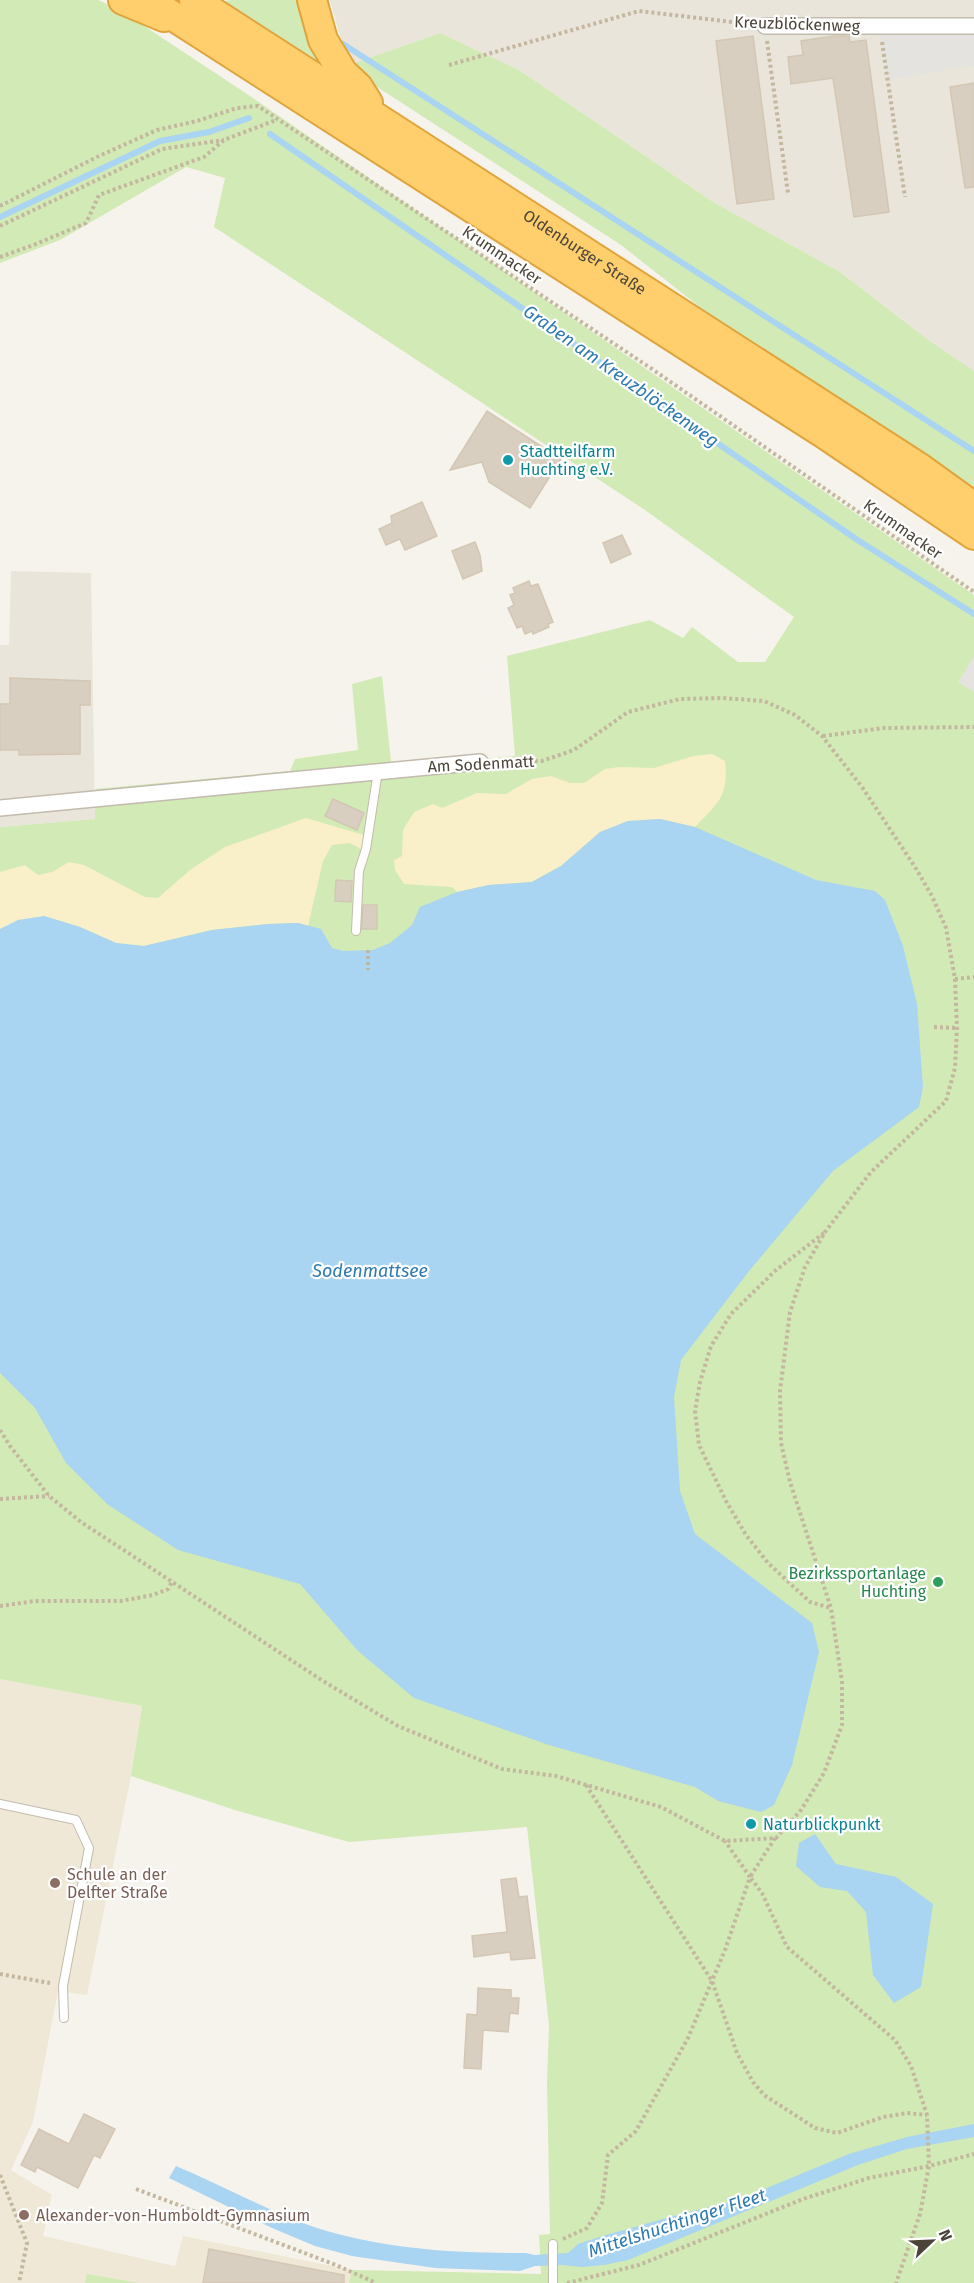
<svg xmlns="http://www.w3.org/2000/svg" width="974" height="2283" font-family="'Fira Sans',sans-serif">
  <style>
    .residential { fill: #eae5da }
    .education { fill: #efe8d6 }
    .green { fill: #d2eab5 }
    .sand { fill: #f9efc9 }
    .parking { fill: #e5e3e0 }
    .water { fill: #a9d4f2 }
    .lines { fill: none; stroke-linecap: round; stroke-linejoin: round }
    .stream { stroke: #a9d4f2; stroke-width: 6 }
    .building { fill: #d8cfc1; stroke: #d3c7b4; stroke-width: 1.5 }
    .lane-casing { stroke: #c2bbae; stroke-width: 10 }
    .street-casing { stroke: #c2bbae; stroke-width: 18 }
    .highway-casing { stroke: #e0a43c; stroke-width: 32 }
    .path { stroke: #c4b79f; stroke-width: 4; stroke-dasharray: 3 3; stroke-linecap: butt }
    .lane { stroke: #fff; stroke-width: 8 }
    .street { stroke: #fff; stroke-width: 15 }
    .highway { stroke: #ffcf6e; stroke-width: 28 }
    .culture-dot { fill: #0f9aa8; stroke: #fff; stroke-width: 2 }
    .leisure-dot { fill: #2e9e5b; stroke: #fff; stroke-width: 2 }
    .education-dot { fill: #8d6e63; stroke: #fff; stroke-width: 2 }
    .labels { text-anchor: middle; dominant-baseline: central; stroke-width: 4.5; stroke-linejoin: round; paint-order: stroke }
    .street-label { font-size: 16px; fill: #4b4439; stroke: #fff }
    .culture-label { font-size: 16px; fill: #0d838f; stroke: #fff; text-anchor: start }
    .leisure-label { font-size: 16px; fill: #27864d; stroke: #fff; text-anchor: end }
    .education-label { font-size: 16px; fill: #785e54; stroke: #fff; text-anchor: start }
    .water-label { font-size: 18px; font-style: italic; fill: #2e7ab2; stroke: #fff }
  </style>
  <rect width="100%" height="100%" fill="#f6f3ec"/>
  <path class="residential" d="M330,0h644v371l-47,-32 -87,-67 -127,-70 -194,-132 -79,-37 -85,30 -15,-27z
    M11,571l80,2 4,246 -95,8v-182h9z"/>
  <path class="education" d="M0,1679l142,27 -11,70 -44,219 -29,-4 -25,131 -22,48 41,25 -9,41 132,30 8,-30 169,34 -3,13h-349z"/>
  <path class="green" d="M0,0h98l22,10 133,88 721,497v1688h-625l3,-13 189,4 -2,-39 11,-1 -3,-151 2,-58 -22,-198 -178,15 -111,-31 -107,-35 11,-70 -142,-27v-852l95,-8v-30l195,-18 5,-12 63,-9 -6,-66 30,-8 9,86 55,-5 1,6 68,-7 -8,-100 143,-36 33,18 9,-11 46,35h27l29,-45 -149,-107 -431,-283 11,-49 -39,-11 -126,73 -60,23z
    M232,0h69l31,79 -115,-77z
    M440,33l79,37 194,132 127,70 87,67 47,32v120l-250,-165 -103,-81 -250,-162 -16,-20z
    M87,2274l52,9h-54z"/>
  <path class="sand" d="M712,754l13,7c4,36 -7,42 -30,66l-35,-8 -32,2 -28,11 -39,34 -30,16 -42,3 -32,7 -5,-5 -48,-3 -9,-14 -1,-10 8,-4 1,-26 11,-18 19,-8 9,4 35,-15 29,1 26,-15 19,-3 19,7h14l21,-14 14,-2 35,1 39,-12z
    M306,818l58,17 -3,14 -11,-6 -18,2 -9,16 -15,65 -10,-3 -30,1 -56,6 -68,16 -28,-3 -36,-16 -36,-11 -44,13v-57l25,-7 13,10 14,-3 17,-10 15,3 61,32 13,1 32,-28 35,-23z"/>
  <path class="parking" d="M974,26v39l-86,15 -9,-53z
    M974,656v36l-16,-10z"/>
  <path class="water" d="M660,819l35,8 121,53 59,11 10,9 18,46 14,58 6,83 -4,20 -86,64 -84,100 -68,89 -7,37 6,94 15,43 117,89 7,29 -27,113 -18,40 -13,7 -43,-11 -23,-14 -146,-42 -135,-47 -56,-47 -58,-67 -122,-34 -71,-46 -41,-41 -31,-55 -35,-35v-444l18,-9 26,-4 36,11 36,16 28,3 68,-16 56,-6 30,-1 23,6 11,19 12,3 29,-1 17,-7 22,-18 8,-18 37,-15 32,-7 43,-3 29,-16 39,-34 28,-11z
    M815,1834l21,30 60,13 37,27 -12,83 -27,16 -21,-28 -7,-63 -19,-21 -27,-4 -24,-21 3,-23z
    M974,2124v13l-67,12 -49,16 -230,95 -24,5 -22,2 -20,-2 -27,1 -15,5 -85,-3 -83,-12 -37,-10 -43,-18 -103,-50 7,-12c50,21 99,49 151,65 67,19 129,22 199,22l8,2 34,-2 10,-9 21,-7 78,-22 61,-15 111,-46 58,-17z"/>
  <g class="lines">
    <path class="stream" d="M343,44l631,407
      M270,134l586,405 118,75
      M0,217l160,-76 49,-9 40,-14"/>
  </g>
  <path class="building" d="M753,36l21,163 -37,5 -21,-163z
    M833,36h16l1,6 16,-2 23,172 -35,5 -21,-139 -42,6 -3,-27 15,-2 -2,-14z
    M974,83v104l-9,1 -15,-101z
    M487,411l74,48 -31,49 -41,-26 -7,-20 -32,8z
    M422,502l15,34 -32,14 -5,-11 -14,6 -7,-16 13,-6 -1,-7z
    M622,535l9,19 -20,9 -8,-20z
    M475,542l5,13 2,16 -19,8 -11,-28z
    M529,581l2,5 7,-2 15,38 -5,2 1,3 -16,7 -1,-3 -7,3 -3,-8 -5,2 -9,-20 6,-3 -4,-10 5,-2 -2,-5z
    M10,678l80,3v24h-10v49l-61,1v-5h-19v-46h10z
    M333,799l31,14 -7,17 -32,-14z
    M336,880l16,1 -1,21 -16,-1z
    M363,905h14v24h-15z
    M516,1878l3,19 8,-1 8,62 -24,2 -1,-8 -36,5 -2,-21 35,-4 -6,-52z
    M478,1988l33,2v8h8l-1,16 -8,-1 -2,19 -25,-2 -2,39 -17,-1 3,-54 10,1z
    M84,2114l31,15 -15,29 -6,-3 -16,33 -41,-21 -2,5 -14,-7 18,-36 30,15z
    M209,2249l135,26v8h-141z"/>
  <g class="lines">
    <g class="lane-casing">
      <path id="lane" d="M356,931l3,-60 7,-22 12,-78
        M0,1804l76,16 13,28 -26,138 1,32
        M553,2244v39"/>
    </g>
    <g class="street-casing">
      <path id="street" d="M765,26h209
        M0,808l480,-46"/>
    </g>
    <g class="highway-casing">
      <g id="highway">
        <path d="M123,0l41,17"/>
        <path d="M148,0l675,433 151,102"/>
        <path id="s1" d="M194,0l726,468 54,39"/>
        <path d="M312,0l11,40 20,33 15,14 10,16"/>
      </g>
    </g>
    <path class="path" d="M767,41l21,152
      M882,42l23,155
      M449,65l190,-54 110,13
      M0,206l99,-50 58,-26 40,-9 40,-13 21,-2 394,263 322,223
      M0,226l162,-77 62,-9
      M0,257l31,-11 55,-23 13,-28 105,-38 20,-17 52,-20
      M823,736l61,-8 90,-1
      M368,950v20
      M955,979l19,-2
      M934,1027l23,1
      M824,1233l-48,37 -45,44 -20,32 -11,36 -5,29 4,34 27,56 20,34 22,28 42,39 21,6
      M0,1430l10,16 39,50 32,26 242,159 75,45 104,43 54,7 105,31 64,34 51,-3 25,-28 23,-37 18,-48v-43l-11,-74 -41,-126 -9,-39 -1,-52 10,-79 15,-45 20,-35 46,-60 75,-71 9,-33 2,-40 -2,-49 -9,-51 -14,-32 -17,-29 -53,-80 -40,-51 -27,-21 -31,-14 -41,-3 -43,1 -52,13 -54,38 -32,11 -46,1
      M0,1499l49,-3
      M0,1606l35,-5h86l32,-6 15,-6 5,-9
      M586,1785l126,196 25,72 16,29 11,13 51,33 22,5 46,-16 24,-4 20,2
      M775,1838l-25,39 12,16 25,54 108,93 16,26 16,49 2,51 -9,48 -24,69
      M0,1974l50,9
      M0,2175l27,68 -8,40
      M136,2189l200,76 40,18
      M563,2239l24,-11 15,-25 6,-48 28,-24 52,-93 37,-88 25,-73 -25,-36
      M567,2283l72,-18 164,-66 66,-21 60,-12 45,-12"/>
    <use href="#lane" class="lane"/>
    <use href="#street" class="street"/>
    <use href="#highway" class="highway"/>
  </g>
  <g class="culture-dot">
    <circle cx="508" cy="460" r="6"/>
    <circle cx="751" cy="1824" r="6"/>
  </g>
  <circle class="leisure-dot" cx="938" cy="1582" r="6"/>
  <g class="education-dot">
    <circle cx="55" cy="1883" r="6"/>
    <circle cx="24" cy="2215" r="6"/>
  </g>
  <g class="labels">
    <g class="street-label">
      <text transform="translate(797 24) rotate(2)">Kreuzblöckenweg</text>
      <text stroke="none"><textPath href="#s1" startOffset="465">Oldenburger Straße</textPath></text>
      <text transform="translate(502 255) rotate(34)">Krummacker</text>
      <text transform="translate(903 529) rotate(35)">Krummacker</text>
      <text transform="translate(481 764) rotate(-3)">Am Sodenmatt</text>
    </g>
    <g class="culture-label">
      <text x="520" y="451">Stadtteilfarm<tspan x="520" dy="18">Huchting e.V.</tspan></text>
      <text x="763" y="1824">Naturblickpunkt</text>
    </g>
    <g class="leisure-label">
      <text x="926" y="1573">Bezirkssportanlage<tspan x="926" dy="18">Huchting</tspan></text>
    </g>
    <g class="education-label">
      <text x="67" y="1874">Schule an der<tspan x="67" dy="18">Delfter Straße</tspan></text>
      <text x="36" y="2215">Alexander-von-Humboldt-Gymnasium</text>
    </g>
    <g class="water-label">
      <text transform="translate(621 376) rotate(35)">Graben am Kreuzblöckenweg</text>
      <text x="370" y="1271">Sodenmattsee</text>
      <text transform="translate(677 2223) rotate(-18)">Mittelshuchtinger Fleet</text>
    </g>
  </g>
  <g transform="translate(932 2241) rotate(67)" stroke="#ffffff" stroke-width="4.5" paint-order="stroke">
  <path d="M0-4.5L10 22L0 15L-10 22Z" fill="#4b4439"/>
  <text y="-9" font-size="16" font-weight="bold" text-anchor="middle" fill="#4b4439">N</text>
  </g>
</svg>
